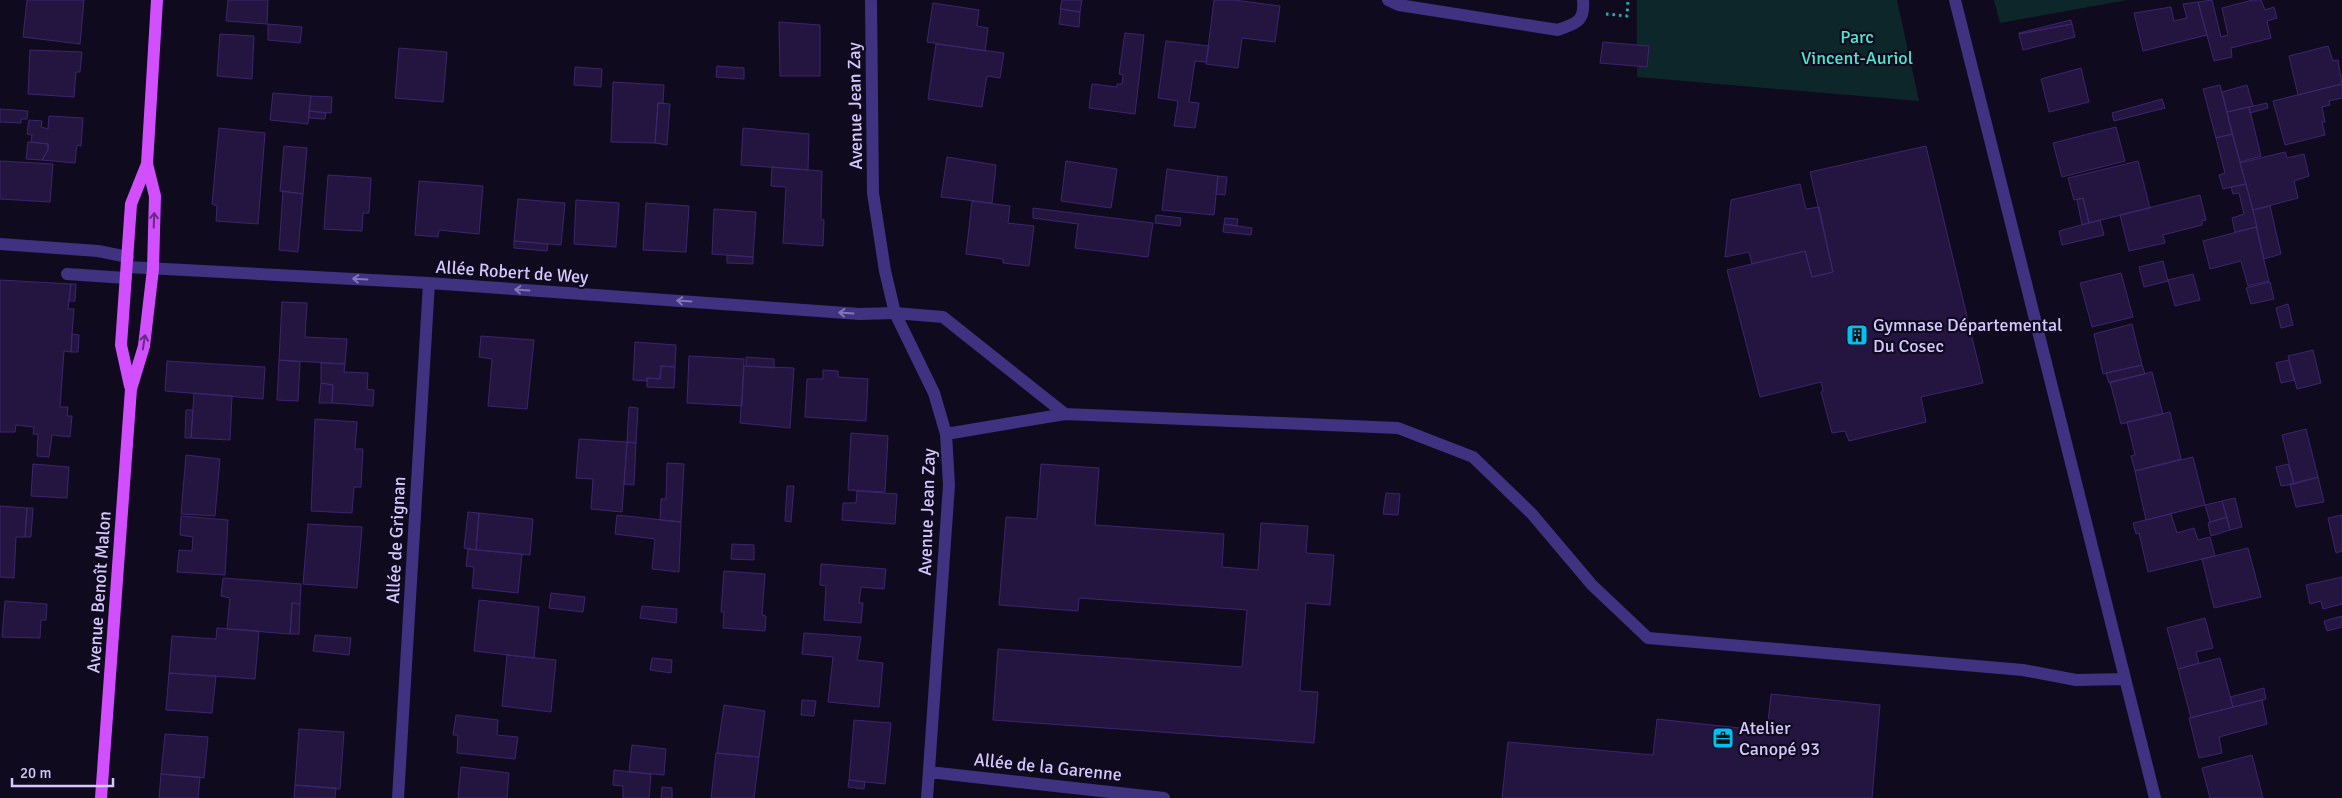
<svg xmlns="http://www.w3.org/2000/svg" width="2342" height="798" font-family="Signika,sans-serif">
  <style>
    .green { fill: #0d2629 }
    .building { fill: #231540; stroke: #3c256e }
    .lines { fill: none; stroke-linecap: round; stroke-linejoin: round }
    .path { stroke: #24afb6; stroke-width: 3; stroke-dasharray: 2.5 4; stroke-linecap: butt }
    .minor { stroke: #3e3281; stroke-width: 12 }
    .major { stroke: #d14fff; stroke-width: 12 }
    .oneway { stroke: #672983 }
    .oneway2 { stroke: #8276ba }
    .labels { text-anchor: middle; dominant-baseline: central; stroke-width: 4.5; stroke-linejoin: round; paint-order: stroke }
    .park-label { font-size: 18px; fill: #4ce7d1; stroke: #100a1e }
    .street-label { font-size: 18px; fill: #d4c8ff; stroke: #100a1e }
    .poi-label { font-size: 18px; fill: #d4c8ff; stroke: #100a1e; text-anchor: start }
  </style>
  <rect width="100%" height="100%" fill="#100a1e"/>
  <path class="green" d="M1637,0h260l22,101 -282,-24z
    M1994,0h133l-127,23z"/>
  <path class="building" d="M27,0h57l-4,44 -57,-7z
    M228,0h40l-1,24 -41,-3z
    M1062,0h20l-2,12 -20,-3z
    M1214,0h20l46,6 -5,36 -33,-4 -4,30 -32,-4z
    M2212,0l9,37 7,-2 -6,-27 31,-8h8l4,10 9,-3 3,11 -10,3 4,17 -40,10 1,9 -18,4 -16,-59z
    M2198,2l9,33 -64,16 -9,-38 37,-6 3,14 13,-3 -4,-14z
    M933,3l46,7 -2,16 11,2 -3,23 -58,-9z
    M1061,9l19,3 -1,15 -20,-3z
    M2071,20l1,4 -53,10v-1z
    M779,22l41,3v51h-40z
    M268,24l34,3 -2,16 -32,-3z
    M2072,24l3,13 -52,13 -4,-16z
    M1125,33l19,2 -9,79 -46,-6 3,-24 25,3v-3h5l1,-9 -4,-1z
    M220,34l34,2 -2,43 -35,-3z
    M1166,41l43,5 -3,16 -11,-1 -6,41 10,1 -4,25 -21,-2 4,-25 -20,-3z
    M1603,42l46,4 -2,21 -47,-4z
    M936,44l68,9 -4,25 -13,-2 -5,31 -54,-8z
    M2328,46l5,15 5,-1 4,24 -44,11 -9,-39z
    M399,48l48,4 -4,50 -48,-4z
    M30,50l52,2 -2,20h-4l-2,25 -46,-3z
    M717,66l27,2v11l-28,-2z
    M575,67l27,2 -1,18 -27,-2z
    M2081,68l8,34 -40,10 -8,-33z
    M613,82l51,3 -1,18h-5l-3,40 -44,-1z
    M2342,84v14l-13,3 1,4 -8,2 3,15h-3l3,13 -40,10 -12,-44z
    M2220,85l12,49 -16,4 -13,-49z
    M2247,85l6,21 -26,6 -5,-20z
    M273,93l38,3 -3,28 -38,-4z
    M311,96l21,1 -1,16 -22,-2z
    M2162,99l3,9 -51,13 -2,-8z
    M658,103l12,1 -3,41 -12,-2z
    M2267,103l1,5 -18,5 -1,-6z
    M2249,107l12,49 -21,6 -13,-50z
    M0,109l28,2 -1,8h-6v4l-21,-1z
    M309,111l17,2 -1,6 -16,-1z
    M49,116l34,2 -2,28 -4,-1 -2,18 -33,-3 6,-10v-6l-17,-2 1,-7 -5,-1 2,-14 13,1 -1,6 7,2z
    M2116,127l9,34 -63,16 -9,-34z
    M219,128l46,5 -7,91 -42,-3 1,-15 -5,-2z
    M743,128l66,6 -1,36 -67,-5z
    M2232,134l14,50 -23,5 -4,-14 6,-2 -9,-35z
    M28,142l20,2v6l-6,10 -16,-1z
    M284,146l23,2 -4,46 -23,-3z
    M1926,146l57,237 -62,14 5,25 -77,19 -4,-10 -13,2 -11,-41 2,-1 -2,-9 -61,15 -33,-127 78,-19 7,26 21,-5 -23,-100z
    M2285,152l2,6 17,-4 5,22 -15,5 4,17 -45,12 -13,-47z
    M947,157l49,8 -4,38 -51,-6z
    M0,161l53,3 -3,38 -50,-3z
    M1066,161l51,8 -6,39 -50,-7z
    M2138,161l12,47 -61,15 -6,-25 -9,2 -6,-22z
    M772,167l50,4 -1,48 3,1 -1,26 -40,-3 3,-56 -15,-1z
    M1167,169l51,7 -4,39 -52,-5z
    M328,175l43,3 -2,35h-6l-1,18 -38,-2z
    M1218,176l9,1 -2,18 -9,-1z
    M419,181l64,5 -4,48 -40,-4 -1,7 -23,-2z
    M1800,184l6,25 13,-2 14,65 -21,5 -7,-26 -53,13 -3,-12 -24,5 6,-57z
    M2246,184l11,43 -22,5 -3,-14 12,-4 -5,-21 -6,1 -2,-7z
    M283,191l20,3 -5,58 -19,-2z
    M2200,195l6,25 -4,1v4l-39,10 2,8 -36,8 -9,-36z
    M2083,198l6,25 -7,2 -5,-25z
    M518,199l47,4 -4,42 -47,-4z
    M576,200l43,3 -3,44 -42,-3z
    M972,201l38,5 -2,17 26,3 -5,40 -26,-3v-4l-37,-5z
    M646,203l43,3 -3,46 -43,-2z
    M2270,206l11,48 -17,5 -11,-49z
    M1033,208l120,15 -5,34 -73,-9 3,-24 -45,-6z
    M714,209l42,3 -3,45 -41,-3z
    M1156,215l25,3 -1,8 -25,-3z
    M1225,218l13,1 -1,7 -13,-2z
    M2100,220l4,15 -42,10 -3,-14z
    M1224,224l28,4 -1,7 -28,-3z
    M2256,227l13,54 -21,5 -7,-25 -31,8 -7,-28z
    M514,241l34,3 -1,7 -33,-3z
    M727,255l26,2v7l-26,-1z
    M2163,261l5,20 -24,6 -5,-20z
    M2121,273l12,44 -41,10 -12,-44z
    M2193,274l7,26 -25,6 -7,-26z
    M0,280l71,4 -3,25h6l-2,25 -1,18 -7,-1 -4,56h8l-1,9h5l-2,21 -18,-2 -3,22 -12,-1 1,-22h-5l1,-7 -18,-2 -1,7h-15z
    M2270,282l4,17 -23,5 -5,-16z
    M71,284h5l-1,17h-6z
    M282,302l25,1 -2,34 42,2 -2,25 -66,-4z
    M2288,304l5,21 -12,3 -5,-20z
    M2132,324l10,41 -39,9 -9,-40z
    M72,334l7,1 -1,17h-7z
    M481,336l53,4 -7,69 -39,-3 4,-47 -13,-2z
    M635,342l41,3 -1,22 -14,-1 -1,13 -13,-1v3l-14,-1z
    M2313,350l8,33 -24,6 -9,-33z
    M689,356l55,3 -2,47 -55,-3z
    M746,357l28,2v9l-28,-2z
    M279,360l21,2 -2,39 -21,-1z
    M2289,360l5,20 -13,3 -5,-20z
    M167,361l98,6 -2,32 -98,-8z
    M321,363l24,1 -1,8 24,1 -1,16 7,1 -1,16 -41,-3 1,-18 -12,-2z
    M2142,365l3,9 -36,9 -3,-10z
    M661,366l14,1 -1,21 -27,-1v-9l13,1z
    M744,366l50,2 -4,60 -50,-5z
    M823,370l15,1v6l30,2 -2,42 -61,-4 2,-38h16z
    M2152,372l11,42 -42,10 -11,-42z
    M321,383l12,2 -1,18h-13z
    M194,393l38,3 -2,44 -39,-2z
    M629,407l9,1 -2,35 -9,-1z
    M186,410h7l-2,28h-6z
    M2170,412l11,47 -46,12 -4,-15 4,-1 -8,-33z
    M315,419l42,3 -2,27h8l-2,38h-7l-2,26 -41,-2z
    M2306,429l12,48 -24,7 -12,-49z
    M851,433l37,3 -3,56 -37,-2z
    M579,439l48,3 -5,70 -31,-3 2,-30 -17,-1z
    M627,442l9,1 -2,42 -10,-1z
    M186,455l34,4 -5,57 -34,-2z
    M2193,457l12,48 -59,15 -11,-49z
    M667,463l17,1 -3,58 -21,-2 1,-21h5z
    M33,464l36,3 -2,31 -36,-2z
    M1041,464l58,4 -4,57 129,9 -2,33 36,3 3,-47 47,3 -2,27 28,2 -4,50 -24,-2 -6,88 18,1 -4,51 -321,-23 5,-71 244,18 5,-57 -168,-12 -1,13 -79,-6 7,-88 31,2z
    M2288,464l6,20 -13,2 -5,-19z
    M2318,477l6,25 -28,5 -6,-23z
    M787,486h7l-3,36 -6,-1z
    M857,491l40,3 -2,30 -53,-4 1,-17h13z
    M1386,493l14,1 -2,21 -15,-1z
    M2235,498l7,29 -12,3 -8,-29z
    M2222,501l5,16 -17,5 -5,-17z
    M0,506l27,2 -2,29h-9l-2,41 -14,-1z
    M27,508h6l-2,29h-6z
    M468,512l11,1 -3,37 -12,-2z
    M479,513l54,6 -3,36 -54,-5z
    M2171,514l6,19 17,-5 4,12 12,-3 5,19 -67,16 -9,-39 -3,1 -3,-11z
    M617,515l64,7 -2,50 -27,-3 3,-30 -40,-5z
    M2342,515v36l-6,2 -8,-35z
    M181,516l47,4 -3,55 -48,-3 2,-22 13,1 1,-14 -13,-2z
    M2227,517l3,13 -19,6 -3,-13z
    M308,524l54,3 -5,61 -54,-4z
    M732,544l22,1v15l-23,-1z
    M2248,548l13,49 -47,11 -12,-49z
    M468,549l54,5 -4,39 -46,-5 2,-21 -8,-1z
    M821,564l65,5 -2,20 -23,-2 -2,16h4l-2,20 -37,-3 2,-34 -6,-1z
    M724,571l41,3 -3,41 4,1 -1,15 -42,-3 1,-16h-3z
    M2342,577v27l-19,5 -2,-8 -11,3 -4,-19z
    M223,578l78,6 -1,20 -8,-1 -2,31 -63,-5 3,-31 -9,-2z
    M551,593l34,4 -2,15 -34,-4z
    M479,600l60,7 -5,51 -60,-7z
    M5,601l42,3 -1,16h-5l-1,18 -38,-1z
    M292,603l8,1 -1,30h-9z
    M642,606l35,3 -1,14 -36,-5z
    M2342,616v11l-15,4 -3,-10z
    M2205,618l8,30 -17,4 3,11 -21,6 -11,-41z
    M217,628l42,3 -4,48 -86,-6 3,-37 44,3z
    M804,633l57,4 -4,23 26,3 -4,44 -51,-5 5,-45 -31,-3z
    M315,635l36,3 -2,17 -36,-4z
    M507,655l49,5 -5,52 -49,-6z
    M652,658l20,2 -1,13 -21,-3z
    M2220,658l13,49 -42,11 -13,-49z
    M169,673l47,3 -4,37 -46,-3z
    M2264,688l2,11 -33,8 -3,-10z
    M1771,694l109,11 -8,93h-370l6,-56 145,13 4,-36 110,12z
    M802,700l14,1 -2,15 -13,-1z
    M2262,700l5,24 -48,13 3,16 -23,5 -10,-40z
    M724,705l41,6 -6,46 -42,-4z
    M456,715l42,5 -1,15 21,2 -3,22 -58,-6 1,-18h-5z
    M854,720l37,3 -6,61 -36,-4z
    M299,729l45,3 -4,57 -45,-4z
    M165,734l43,3 -4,41 -43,-4z
    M632,745l34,4 -2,26 -35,-3z
    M716,753l43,4 -5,41h-43z
    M2252,755l11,43h-53l-8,-30z
    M461,767l48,6 -2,25h-49z
    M614,770l37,4 -2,24h-26v-12l-10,-1z
    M161,774l39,3 -2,21h-39z
    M849,780l16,2 -1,7 -16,-2z
    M295,785l41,3 -1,10h-41z
    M662,787l10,1v10h-11z"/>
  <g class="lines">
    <path class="path" d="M1606,14l21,2 1,-16"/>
    <path class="minor" d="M871,0l2,193 12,78 10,42 39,80 12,41 3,51 -22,313
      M1388,0l11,5 159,25c18,-7 27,-8 25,-30
      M1955,0l200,798
      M0,244l98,7 30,6
      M127,267l302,16 431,31 35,-1 48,4 122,97 333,14 75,29 59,57 60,71 56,53 375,32 53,10 49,-1
      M67,274l59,4
      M946,434l119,-20
      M929,772l235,26
      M398,798l31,-515"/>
    <path class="major" d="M130,386l-9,-41 10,-141 16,-40 10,-164
      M101,798l30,-409 13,-43 9,-77 2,-73 -8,-32"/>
  </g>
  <defs><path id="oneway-shaft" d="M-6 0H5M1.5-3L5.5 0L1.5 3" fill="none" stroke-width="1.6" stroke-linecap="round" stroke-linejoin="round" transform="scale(1.25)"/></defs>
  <g class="oneway">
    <use href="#oneway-shaft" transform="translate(154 220) rotate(-88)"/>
    <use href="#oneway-shaft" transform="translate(144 342) rotate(-81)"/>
  </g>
  <g class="oneway2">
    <use href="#oneway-shaft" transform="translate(360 279) rotate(-177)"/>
    <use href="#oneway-shaft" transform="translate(522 290) rotate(-176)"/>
    <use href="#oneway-shaft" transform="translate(684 301) rotate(-176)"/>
    <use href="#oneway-shaft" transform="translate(846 313) rotate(-176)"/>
  </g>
  <defs>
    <g id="building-square" transform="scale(1.125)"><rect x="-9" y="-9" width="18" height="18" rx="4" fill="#00bff3" stroke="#100a1e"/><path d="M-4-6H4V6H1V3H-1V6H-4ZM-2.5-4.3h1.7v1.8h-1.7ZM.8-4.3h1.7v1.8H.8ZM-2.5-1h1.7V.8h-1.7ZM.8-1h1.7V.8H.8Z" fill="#111"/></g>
    <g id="office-square" transform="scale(1.125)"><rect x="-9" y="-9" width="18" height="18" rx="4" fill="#00bff3" stroke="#100a1e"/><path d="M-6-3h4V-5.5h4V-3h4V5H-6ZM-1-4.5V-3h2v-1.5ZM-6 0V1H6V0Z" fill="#111"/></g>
  </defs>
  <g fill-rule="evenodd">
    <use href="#building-square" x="1857" y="335"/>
    <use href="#office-square" x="1723" y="738"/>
  </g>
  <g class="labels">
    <g class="park-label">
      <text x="1857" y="37">Parc<tspan x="1857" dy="21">Vincent-Auriol</tspan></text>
    </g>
    <g class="street-label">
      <text transform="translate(855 106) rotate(-91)">Avenue Jean Zay</text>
      <text transform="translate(512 272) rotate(4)">Allée Robert de Wey</text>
      <text transform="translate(927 512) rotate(-88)">Avenue Jean Zay</text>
      <text transform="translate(396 540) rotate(-87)">Allée de Grignan</text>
      <text transform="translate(99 592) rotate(-86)">Avenue Benoît Malon</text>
      <text transform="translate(1048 767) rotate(6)">Allée de la Garenne</text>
    </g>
    <g class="poi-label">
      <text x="1873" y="325">Gymnase Départemental<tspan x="1873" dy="21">Du Cosec</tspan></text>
      <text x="1739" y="728">Atelier<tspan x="1739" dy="21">Canopé 93</tspan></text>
    </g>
  </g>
  <path d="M12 778v8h101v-8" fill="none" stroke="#d4c8ff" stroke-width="2.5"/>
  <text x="20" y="778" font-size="15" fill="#d4c8ff" stroke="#100a1e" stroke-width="4" paint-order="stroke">20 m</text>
</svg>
